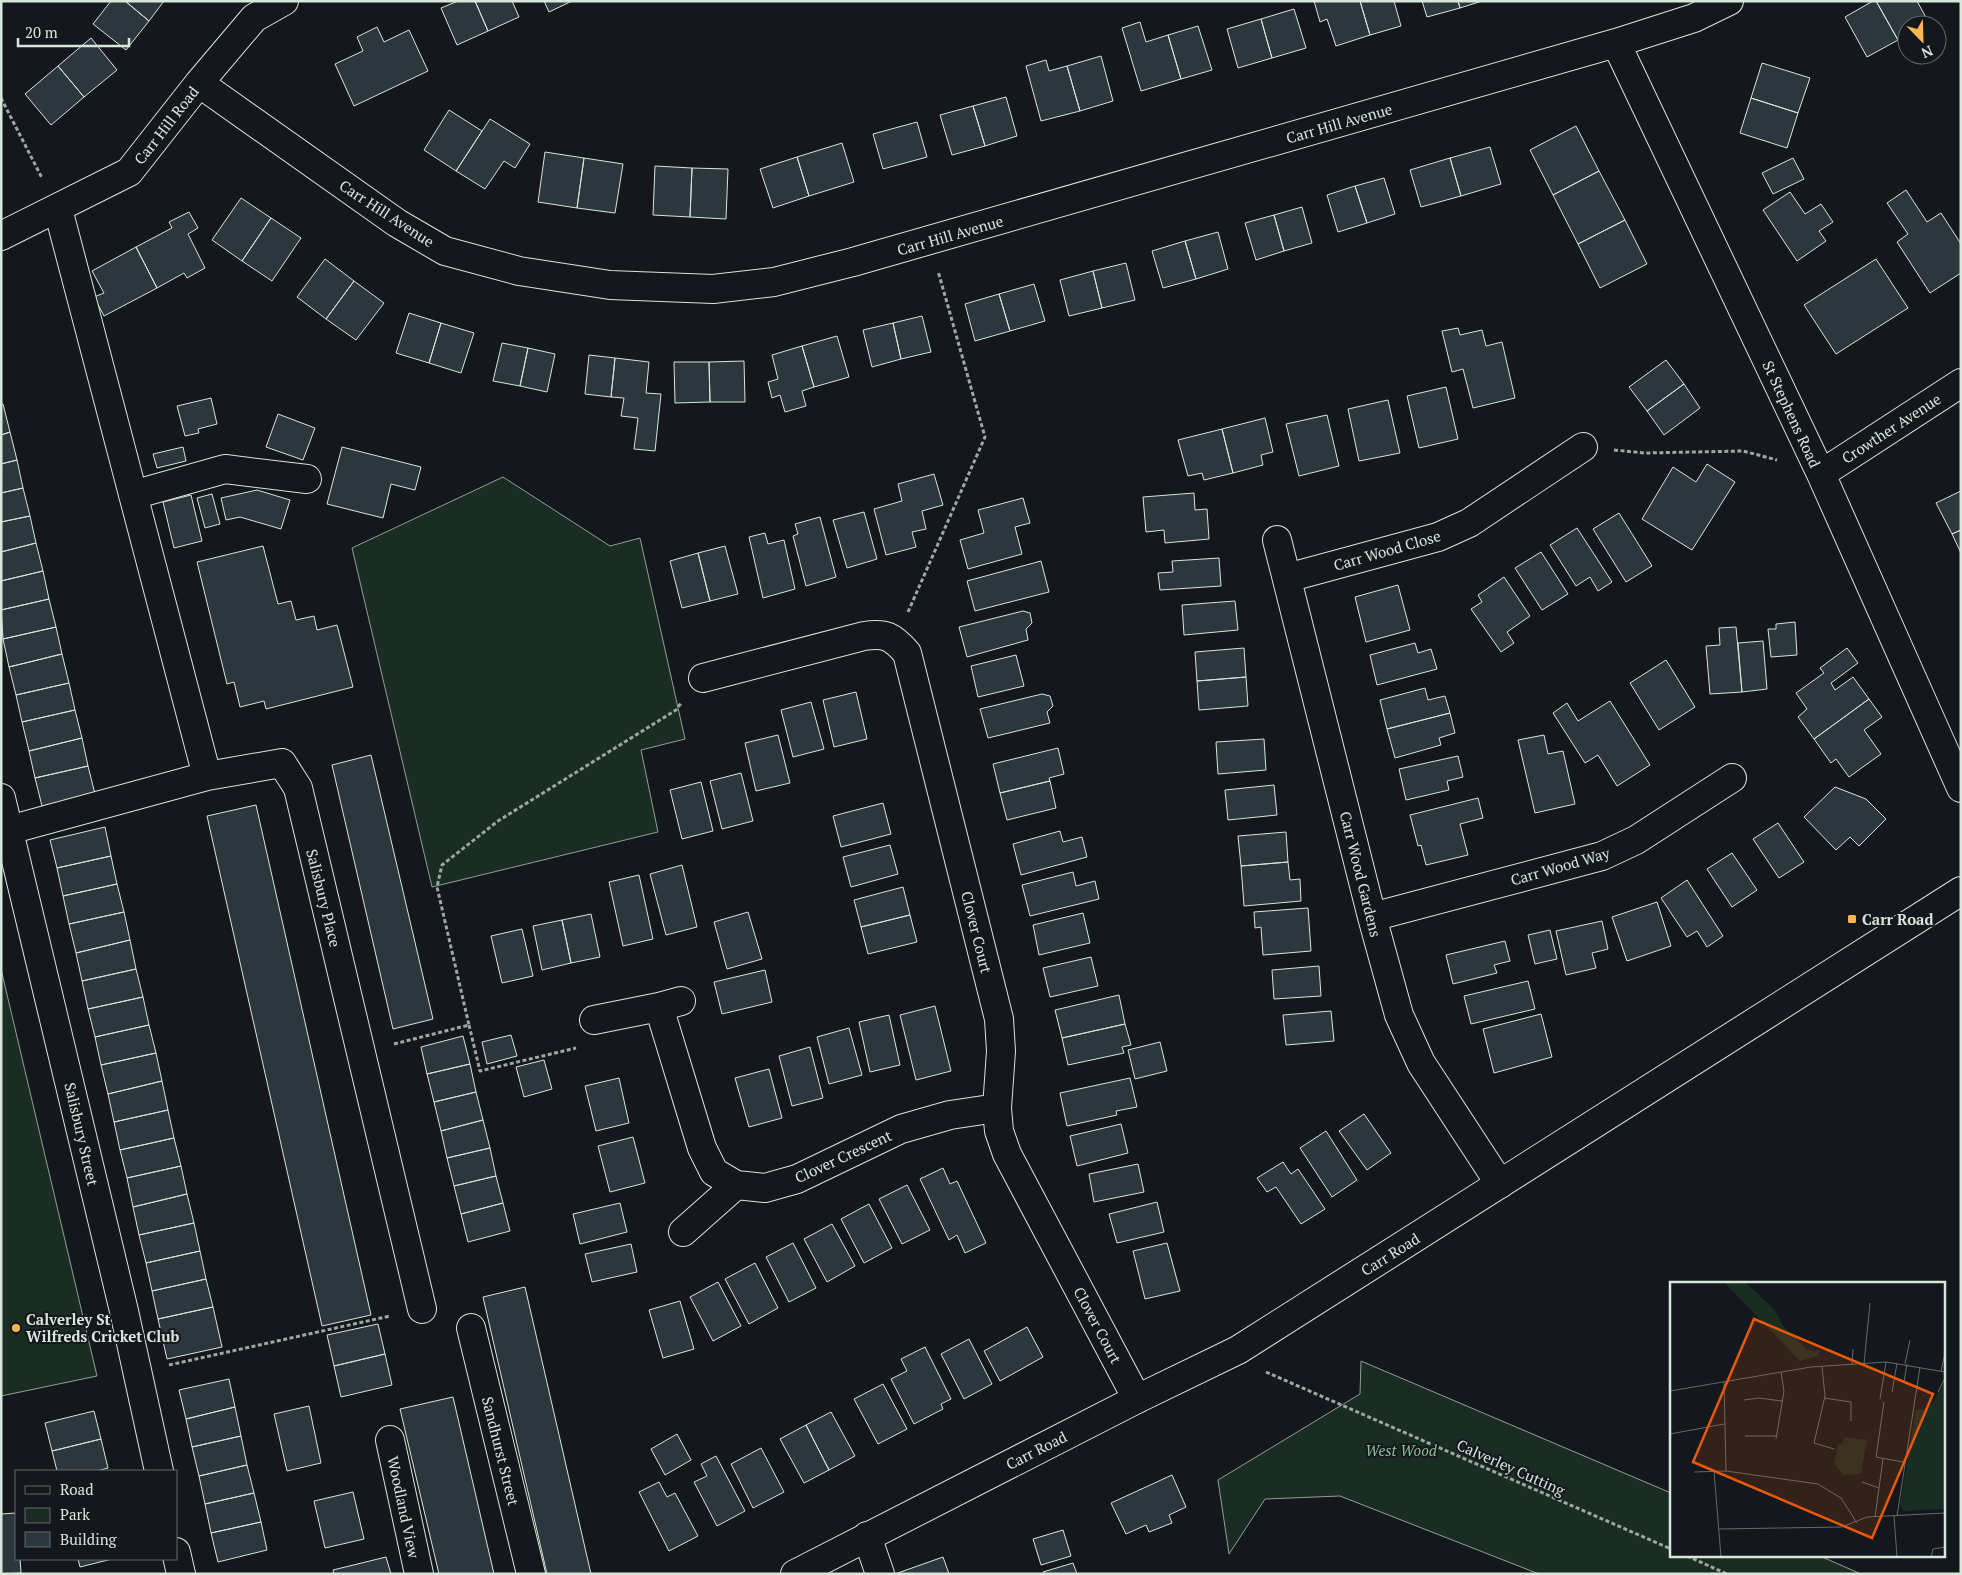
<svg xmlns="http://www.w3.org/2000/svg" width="1962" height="1575" font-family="'PT Serif',serif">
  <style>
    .green { fill: #1a2d24; stroke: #939e99 }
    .building { fill: #2c363c; stroke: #d8e6dc }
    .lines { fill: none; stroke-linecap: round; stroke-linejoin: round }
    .minor-casing { stroke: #d8e6dc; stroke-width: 30 }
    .major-casing { stroke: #d8e6dc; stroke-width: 30 }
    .path { stroke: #9da8a2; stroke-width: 3; stroke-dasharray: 4 2.5; stroke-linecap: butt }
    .minor { stroke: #14181c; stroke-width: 28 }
    .major { stroke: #14181c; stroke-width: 28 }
    .poi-dot { fill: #ffb74d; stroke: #14181c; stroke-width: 2 }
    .labels { text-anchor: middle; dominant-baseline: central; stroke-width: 4; stroke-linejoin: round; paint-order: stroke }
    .street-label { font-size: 15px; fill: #d8e6dc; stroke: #14181c }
    .poi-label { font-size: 15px; font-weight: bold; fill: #d8e6dc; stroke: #14181c; text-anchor: start }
    .park-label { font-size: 15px; font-style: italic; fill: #8ac095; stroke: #14181c }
    .inset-road { fill: none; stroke: #626a69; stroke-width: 1 }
    .view { fill: #e8590c; fill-opacity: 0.15; stroke: #e8590c; stroke-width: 2.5 }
    .inset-edge { fill: none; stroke: #d8e6dc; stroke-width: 2.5 }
  </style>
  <rect width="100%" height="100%" fill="#14181c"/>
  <path class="green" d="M503,477l107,69 30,-8 45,201 -44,11 17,82 -226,55 -80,-339z
    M1,969l96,407 -96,20z
    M1361,1361l310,132v63h149l41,18h-322l-199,-78 -75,3 -36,55 -11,-74 142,-86z"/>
  <path class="building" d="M111,1h14l24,20 -23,29 -33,-26z
    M125,1h39l-15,20z
    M458,1h17l13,30 -31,14 -16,-37z
    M475,1h37l7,16 -31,14z
    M544,1h28l-23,11z
    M1314,1h46l10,34 -34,11 -9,-27 -7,3z
    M1360,1h34l7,25 -31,9z
    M1422,1h36l2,7 -33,9z
    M1458,1h24l-22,7z
    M1873,1h3l22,39 -31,17 -22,-40z
    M1876,1h41l12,22 -4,2h-18v10l-9,5z
    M1294,9l12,39 -34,10 -11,-39z
    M1261,19l11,39 -34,10 -11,-39z
    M1140,22l6,20 22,-7 13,44 -40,12 -19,-63z
    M1198,26l14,44 -31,9 -13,-44z
    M377,27l7,15 25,-12 19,41 -74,35 -19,-42 28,-13 -6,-14z
    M91,38l26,32 -33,27 -26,-31z
    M1101,56l12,45 -33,10 -13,-45z
    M1046,60l3,11 18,-5 13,45 -39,10 -15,-55z
    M1762,63l48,15 -12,35 -47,-15z
    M58,66l26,31 -33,28 -26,-31z
    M1006,97l11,39 -32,10 -12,-40z
    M1751,98l47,15 -11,35 -47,-15z
    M973,106l12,40 -33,9 -12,-40z
    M449,110l33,21 -26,40 -32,-21z
    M490,119l40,25 -15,24 -11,-7 -19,28 -29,-18z
    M917,122l10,35 -44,12 -10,-35z
    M1576,126l23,45 -46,24 -23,-45z
    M842,143l12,39 -45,14 -12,-39z
    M1490,147l11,37 -40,12 -11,-38z
    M545,152l39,6 -7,50 -39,-6z
    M797,157l12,39 -36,12 -13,-39z
    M584,158l39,6 -8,49 -38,-5z
    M1450,158l11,38 -40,11 -11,-37z
    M1793,158l11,21 -31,15 -11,-21z
    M655,166l37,2 -2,49 -37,-2z
    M692,168l36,1 -2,50 -36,-2z
    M1599,171l26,49 -47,24 -25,-49z
    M1384,178l11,36 -28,9 -12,-37z
    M1355,186l12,37 -29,9 -11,-37z
    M1906,190l21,32 14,-9 20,31v29l-31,20 -33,-51 11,-8 -21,-31z
    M1790,192l15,22 16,-10 12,18 -14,9 7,10 -29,20 -34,-51z
    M241,198l30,20 -29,43 -30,-21z
    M1302,207l10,36 -28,8 -10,-36z
    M189,212l9,16 -10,6 17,34 -18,10 -3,-5 -27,15 -21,-41 36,-19 -3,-6z
    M1274,215l10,36 -28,9 -11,-37z
    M271,218l30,20 -29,43 -30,-20z
    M1625,220l22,44 -47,24 -22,-44z
    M1218,232l10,37 -32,10 -11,-38z
    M1185,241l11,38 -33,9 -11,-37z
    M136,247l21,41 -53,28 -10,-19 10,-4 -12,-22z
    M325,259l29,22 -28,38 -29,-22z
    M1876,259l32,49 -72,46 -32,-49z
    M1126,263l9,37 -33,8 -9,-37z
    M1093,271l9,37 -33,8 -9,-36z
    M354,281l30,22 -28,37 -30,-21z
    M1034,284l11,37 -35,10 -11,-37z
    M999,294l11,37 -35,10 -10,-37z
    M409,313l32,10 -12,40 -33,-10z
    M922,316l9,36 -30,7 -8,-36z
    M441,323l33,10 -13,40 -32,-10z
    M893,323l8,36 -29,8 -9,-37z
    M1458,328l2,7 22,-5 4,16 16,-4 13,56 -42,10 -10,-39 -11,3 -10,-41z
    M837,336l12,41 -35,10 -12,-41z
    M502,343l26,5 -8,38 -27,-5z
    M802,346l12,41 -12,4 4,15 -21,6 -5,-17 -8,3 -4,-16 10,-3 -6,-24z
    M528,348l27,6 -8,38 -27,-6z
    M589,355l26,3 -4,39 -26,-3z
    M615,358l34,4 -3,31 15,1 -6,57 -21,-2 4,-31 -17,-2 3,-18 -13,-1z
    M1666,360l18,24 -37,27 -18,-24z
    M744,361l1,41h-35l-1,-40z
    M674,362h35l1,40 -35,1z
    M1684,384l16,24 -36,27 -17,-24z
    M1446,387l12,52 -39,9 -12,-52z
    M211,398l6,26 -19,5 1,4 -14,3 -8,-30z
    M1388,400l12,53 -41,8 -11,-52z
    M1,404h2l7,28 -9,3z
    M278,414l37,14 -12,32 -37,-13z
    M1327,415l12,51 -40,10 -13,-52z
    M1265,418l8,34 -12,3 2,10 -30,8 -11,-44z
    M1222,429l11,44 -29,7 -2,-7 -14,3 -10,-36z
    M10,432l7,28 -16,4v-29z
    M183,447l3,14 -29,7 -4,-14z
    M342,447l79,20 -6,23 -24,-6 -8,34 -56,-14z
    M17,460l6,28 -22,5v-29z
    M1707,464l28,18 -43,68 -50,-31 31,-52 23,15z
    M934,474l9,31 -21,6 4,18 -14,3 4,15 -30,8 -12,-46 28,-8 -4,-17z
    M23,488l7,28 -29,6v-29z
    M257,490l33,10 -9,29 -41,-12 -14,3 -5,-22z
    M1961,491v39l-9,4 -16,-31z
    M1194,493l1,17 12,-1 2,30 -44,4 -1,-13 -18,2 -3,-35z
    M212,494l8,30 -15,4 -8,-30z
    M191,495l11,46 -28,7 -11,-46z
    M1023,498l7,25 -15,4 7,27 -54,15 -8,-29 24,-7 -6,-23z
    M864,512l13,47 -30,9 -14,-48z
    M1619,513l33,53 -26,16 -33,-53z
    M30,516l6,27 -35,9v-30z
    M820,517l16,60 -30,9 -13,-50 5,-2 -3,-10z
    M1577,528l35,54 -14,9 -8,-14 -14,9 -26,-41z
    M1961,530v23l-9,-19z
    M765,533l3,11 16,-4 11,49 -32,9 -14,-61z
    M36,543l7,28 -42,10v-29z
    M263,546l15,58 13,-3 5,19 18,-4 3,14 20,-5 16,62 -87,22 -2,-8 -24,6 -6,-25 -7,2 -30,-122z
    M725,546l13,48 -28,7 -12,-48z
    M1541,552l27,42 -26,16 -27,-42z
    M698,553l12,48 -28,7 -12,-47z
    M1219,558l2,28 -61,4 -2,-17 15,-1 -1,-11z
    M1041,561l8,31 -74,19 -8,-30z
    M43,571l6,28 -48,11v-29z
    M1504,577l26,39 -23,16 7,11 -13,9 -30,-43 11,-7 -4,-7z
    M1398,585l12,45 -44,12 -11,-45z
    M49,599l7,28 -53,12 -2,-29z
    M1235,601l3,29 -54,5 -2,-30z
    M1023,611l7,2 2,10 -6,6 2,11 -61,17 -8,-30z
    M1795,622l2,33 -26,2 -3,-28h8v-5z
    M56,627l6,27 -53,13 -6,-28z
    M1736,627l6,65 -32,2 -4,-48 14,-1 -1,-17z
    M1763,641l4,48 -25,3 -4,-49z
    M1415,643l3,10 13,-4 6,20 -60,16 -7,-30z
    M1244,648l2,29 -49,4 -2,-29z
    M1847,648l11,15 -27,20 4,7 18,-13 16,22 -55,40 -16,-22 9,-8 -11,-16 28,-20 -4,-5z
    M62,654l7,29 -53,12 -7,-28z
    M1016,655l8,31 -46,11 -7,-31z
    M1666,660l29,47 -36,23 -29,-47z
    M1246,677l2,29 -49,4 -2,-29z
    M69,683l6,27 -53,12 -6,-27z
    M1425,688l3,12 17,-4 5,17 -63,16 -7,-29z
    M856,692l11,47 -33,8 -11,-47z
    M1042,694l8,2 3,10 -6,6 3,11 -62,15 -8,-29z
    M1869,699l13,18 -18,13 17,24 -32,23 -13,-18 -5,4 -17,-24z
    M1610,701l40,64 -33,21 -19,-31 -13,8 -32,-50 14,-10 11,18z
    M811,702l13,47 -31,8 -12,-47z
    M75,710l7,28 -53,13 -7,-29z
    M1450,713l5,20 -16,5 2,7 -46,13 -8,-29z
    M778,735l12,48 -34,8 -11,-48z
    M1544,735l4,19 15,-3 12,53 -40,9 -17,-73z
    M82,738l6,28 -53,12 -6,-27z
    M1264,739l2,31 -48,4 -2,-32z
    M1058,748l6,26 -15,4 1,3 -50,12 -7,-29z
    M371,755l62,264 -40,10 -61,-264z
    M1458,756l5,21 -16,4 2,9 -43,10 -7,-31z
    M88,766l7,28 -53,12 -7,-28z
    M741,773l12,48 -31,8 -12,-48z
    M1050,781l6,27 -49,12 -7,-27z
    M701,782l12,49 -31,8 -12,-49z
    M1274,785l3,30 -49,5 -3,-30z
    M1835,787l31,12 20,20 -27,27 -9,-9 -14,13 -32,-33z
    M1478,798l5,20 -23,6 8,31 -42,10 -5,-20 -3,1 -8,-31z
    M883,803l8,31 -50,13 -8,-31z
    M256,805l115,510 -49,11 -115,-510z
    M1778,823l26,39 -25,16 -26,-39z
    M105,827l6,29 -54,12 -7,-28z
    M1060,831l3,11 19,-5 5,20 -66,18 -8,-31z
    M1286,832l2,30 -47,4 -3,-30z
    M890,845l8,29 -47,13 -8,-30z
    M1732,853l25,37 -25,17 -25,-38z
    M111,856l6,28 -54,12 -6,-28z
    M1288,862l2,18 10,-1 1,22 -57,5 -3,-40z
    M682,865l15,62 -31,8 -16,-61z
    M1073,872l3,14 19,-5 4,18 -69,17 -8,-31z
    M639,875l14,64 -30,7 -14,-64z
    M1687,880l36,56 -16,11 -10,-16 -10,6 -26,-39z
    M117,884l7,28 -55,12 -6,-28z
    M903,887l7,28 -49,12 -7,-27z
    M1657,902l14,44 -44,15 -15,-44z
    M1308,908l3,43 -48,4 -2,-28 -6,1 -1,-16z
    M124,912l6,28 -54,13 -7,-29z
    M748,912l14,47 -35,10 -13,-47z
    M1083,913l7,30 -51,12 -6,-30z
    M591,914l9,43 -29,6 -9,-43z
    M910,915l7,27 -49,12 -7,-27z
    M562,920l9,43 -29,7 -9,-44z
    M1602,921l6,28 -16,4 4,15 -30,7 -10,-44z
    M522,929l11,47 -31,7 -11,-47z
    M1550,930l7,29 -22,5 -7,-29z
    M130,940l6,29 -54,12 -6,-28z
    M1505,941l5,20 -16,4 3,8 -44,11 -7,-29z
    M1091,957l7,29 -48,11 -7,-29z
    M1319,966l2,30 -47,3 -2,-29z
    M136,969l7,28 -55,12 -6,-28z
    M765,970l7,32 -50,12 -8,-32z
    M1528,981l7,28 -64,15 -7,-28z
    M1119,995l6,29 -63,14 -7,-28z
    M143,997l6,28 -54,12 -7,-28z
    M935,1006l16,65 -35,9 -16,-65z
    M1331,1011l3,30 -48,4 -3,-30z
    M1541,1014l11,43 -58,16 -11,-44z
    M889,1015l11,50 -30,7 -11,-50z
    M1125,1024l6,21 -9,2 2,6 -56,12 -6,-27z
    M149,1025l7,28 -55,12 -6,-28z
    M849,1028l13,47 -33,9 -12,-47z
    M511,1035l6,21 -30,8 -5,-22z
    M463,1036l7,28 -43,10 -6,-27z
    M1160,1042l7,29 -32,8 -7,-29z
    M810,1047l13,51 -31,8 -13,-50z
    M156,1053l6,28 -54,13 -7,-29z
    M544,1060l8,29 -28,8 -8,-30z
    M470,1064l6,28 -42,10 -7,-28z
    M769,1069l13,49 -33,9 -14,-49z
    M619,1078l10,45 -33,8 -11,-45z
    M1130,1078l7,29 -21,4 1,4 -50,11 -7,-33z
    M162,1081l6,29 -54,12 -6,-28z
    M476,1092l7,28 -42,11 -7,-29z
    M168,1110l6,28 -54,12 -6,-28z
    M1364,1114l27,39 -24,17 -28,-39z
    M483,1120l7,28 -43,10 -6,-27z
    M1121,1124l7,29 -51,13 -7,-30z
    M1326,1131l31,49 -25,17 -32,-49z
    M633,1137l12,46 -35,9 -12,-46z
    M174,1138l7,28 -54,12 -7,-28z
    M490,1148l6,28 -42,10 -7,-28z
    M1283,1162l8,12 7,-5 27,40 -24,15 -25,-37 -9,5 -10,-14z
    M1138,1164l6,28 -50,10 -5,-28z
    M181,1166l6,28 -54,13 -6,-29z
    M943,1168l7,16 7,-3 29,62 -21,10 -8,-18 -8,5 -29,-61z
    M496,1176l7,27 -42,11 -7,-28z
    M907,1185l23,45 -28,14 -23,-45z
    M187,1194l7,29 -55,12 -6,-28z
    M1157,1202l7,30 -47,11 -8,-29z
    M503,1203l7,28 -42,11 -7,-28z
    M620,1203l7,29 -47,12 -7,-30z
    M869,1204l23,44 -28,15 -23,-44z
    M194,1223l6,28 -54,12 -7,-28z
    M832,1224l23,42 -28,16 -23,-43z
    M793,1243l23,45 -27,14 -23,-45z
    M1167,1243l13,48 -35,8 -12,-48z
    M631,1244l6,28 -45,10 -7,-28z
    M200,1251l6,28 -54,12 -6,-28z
    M755,1263l23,45 -29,16 -24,-45z
    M206,1279l7,28 -55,12 -6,-28z
    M718,1282l23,44 -28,15 -23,-44z
    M525,1287l66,287h-44l-64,-277z
    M680,1301l14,48 -31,9 -14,-48z
    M213,1307l9,40 -55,12 -9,-40z
    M378,1324l7,30 -51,12 -7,-31z
    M1027,1327l16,30 -43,24 -16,-30z
    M969,1339l23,45 -28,15 -23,-45z
    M925,1347l26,52 -10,5 2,5 -29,15 -23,-45 16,-8 -6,-12z
    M385,1354l7,31 -51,12 -7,-31z
    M229,1379l6,28 -49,12 -7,-29z
    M883,1384l24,45 -29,15 -24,-45z
    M453,1397l41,177h-55l-39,-165z
    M309,1406l12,57 -34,8 -13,-57z
    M235,1407l6,29 -49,11 -6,-28z
    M94,1411l7,28 -49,12 -7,-28z
    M831,1412l24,44 -26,14 -23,-45z
    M806,1425l23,45 -25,13 -24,-44z
    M677,1434l14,26 -26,15 -14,-26z
    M241,1436l6,29 -48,11 -7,-29z
    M101,1439l7,29 -11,3h-40l-5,-20z
    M761,1448l23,44 -31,16 -22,-44z
    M716,1456l29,55 -28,15 -23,-44 13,-6 -6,-12z
    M247,1465l7,28 -49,11 -6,-28z
    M1172,1475l14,32 -17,8 3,8 -23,9 -3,-7 -20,9 -15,-31z
    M659,1482l8,15 8,-4 23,43 -29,15 -30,-59z
    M353,1492l11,47 -39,9 -11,-47z
    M254,1493l7,29 -50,11 -6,-29z
    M16,1513v46h4l1,14 -20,1v-60z
    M261,1522l6,28 -49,12 -7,-29z
    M1063,1530l8,26 -30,9 -8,-26z
    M386,1557l5,17h-57l-1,-4z
    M943,1557l6,17h-54z
    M78,1559h34l-32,8z
    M1073,1563l4,11h-33l-1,-2z"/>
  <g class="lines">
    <g class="minor-casing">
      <path id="minor" d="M1616,43l205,431 140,314
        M199,83l198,140 48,28 74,20 91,14 103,4 61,-7 79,-20 763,-219 78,-25 35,-17
        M58,209l149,567
        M1,236l128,-64 70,-89 55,-65 30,-17
        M1821,474l140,-91
        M133,495l92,-26 82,10
        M1277,540l95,377 27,98 22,48 79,121
        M1287,578l151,-41 31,-14 114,-76
        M703,678l161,-42c22,-3 28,0 43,17l92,366 2,32 -4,57 2,23 8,23 130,245
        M1,798l123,513 35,160
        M9,830l198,-54 75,-13 16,25 124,521
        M1372,917l230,-61 34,-16 96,-62
        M659,1007l43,141 12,24 22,13 29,3 32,-9 104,-50 49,-14 47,-7
        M594,1020l65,-13 22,-6
        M683,1232l53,-47
        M471,1328l60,246
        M390,1440l29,134
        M867,1536l13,38
        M176,1552l5,22"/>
    </g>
    <g class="major-casing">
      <path id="major" d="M795,1574l342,-175 101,-49 723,-459"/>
    </g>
    <path class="path" d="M1,98l41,80
      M1614,450l31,3 98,-2 34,9
      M908,612l77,-175 -47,-166
      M469,1025l11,46 96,-23
      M394,1044l75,-19 -32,-138 5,-22 56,-44 178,-111 5,-7
      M169,1365l221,-49
      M1266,1372l405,177
      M1687,1556l40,18"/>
    <use href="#minor" class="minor"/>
    <use href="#major" class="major"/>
  </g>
  <g class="poi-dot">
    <rect x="1847" y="914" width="10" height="10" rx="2.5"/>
    <circle cx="16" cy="1328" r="5"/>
  </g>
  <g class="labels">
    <g class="street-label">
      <text transform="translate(1339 123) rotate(-16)">Carr Hill Avenue</text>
      <text transform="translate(166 125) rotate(-52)">Carr Hill Road</text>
      <text transform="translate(387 213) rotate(33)">Carr Hill Avenue</text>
      <text transform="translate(950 235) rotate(-16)">Carr Hill Avenue</text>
      <text transform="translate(1792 414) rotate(65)">St Stephens Road</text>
      <text transform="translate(1891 428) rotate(-33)">Crowther Avenue</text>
      <text transform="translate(1387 550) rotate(-16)">Carr Wood Close</text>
      <text transform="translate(1560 866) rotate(-16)">Carr Wood Way</text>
      <text transform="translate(1361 874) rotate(76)">Carr Wood Gardens</text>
      <text transform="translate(324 898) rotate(76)">Salisbury Place</text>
      <text transform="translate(977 932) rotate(76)">Clover Court</text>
      <text transform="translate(82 1134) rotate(77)">Salisbury Street</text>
      <text transform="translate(843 1156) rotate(-25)">Clover Crescent</text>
      <text transform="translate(1390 1254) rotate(-32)">Carr Road</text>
      <text transform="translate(1098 1325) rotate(62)">Clover Court</text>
      <text transform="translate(1036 1450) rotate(-27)">Carr Road</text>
      <text transform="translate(501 1451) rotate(76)">Sandhurst Street</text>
      <text transform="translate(1511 1467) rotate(24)">Calverley Cutting</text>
      <text transform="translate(404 1507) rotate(78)">Woodland View</text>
    </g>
    <g class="poi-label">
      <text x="1862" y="919">Carr Road</text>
      <text x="26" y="1319">Calverley St<tspan x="26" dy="17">Wilfreds Cricket Club</tspan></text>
    </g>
    <g class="park-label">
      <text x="1401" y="1450">West Wood</text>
    </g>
  </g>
  <g transform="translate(1670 1282)">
    <rect width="275" height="275" fill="#14181c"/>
    <path d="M54,0h21l29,27 10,18 24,23 7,2 5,-3 -2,7 -18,5zM275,100v127l-42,2 -3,-6 16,-96 11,2zM174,155l23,3 -6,34 -17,1 -10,-11 4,-20 4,1z" fill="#1a2d24"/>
    <path class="inset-road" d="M194,82l6,-61M235,82l5,-24M182,83l1,-16M152,85l3,29 -11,47 20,6M271,89l4,-18M54,100l2,89M234,100l3,-18M0,109l141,-24 75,-5 59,10M222,110l5,-29M268,110l7,-14M154,116l27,4v19M210,117l6,-37M74,118l15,-2 23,3M214,120l-8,55 27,5M0,152l54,-10M75,154h32M106,157l8,-48 -3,-19M44,189l7,86M24,190l32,-1 92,13 23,14 16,25M192,200l17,6M224,234l3,41M227,234l23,-149M205,235l8,-58M48,247l124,-2 25,-10 78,-4M261,275l2,-8 12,-2"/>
    <path class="view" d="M84,37l179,75 -61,144 -179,-76z"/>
    <rect width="275" height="275" class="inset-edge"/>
  </g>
  <rect width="1962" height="1575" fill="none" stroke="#d8e6dc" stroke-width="5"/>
  <rect x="15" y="1470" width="162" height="90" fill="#14181c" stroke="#626a69"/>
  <rect x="25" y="1486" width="25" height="8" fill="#14181c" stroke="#626a69"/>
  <text x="60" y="1495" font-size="15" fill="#d8e6dc">Road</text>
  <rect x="25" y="1508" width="25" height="15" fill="#1a2d24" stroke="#626a69"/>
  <text x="60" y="1520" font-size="15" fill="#d8e6dc">Park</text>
  <rect x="25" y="1532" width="25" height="15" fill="#2c363c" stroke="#626a69"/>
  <text x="60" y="1545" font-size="15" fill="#d8e6dc">Building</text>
  <g transform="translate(1922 40) rotate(157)"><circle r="24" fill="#14181c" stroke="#626a69"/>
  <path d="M0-4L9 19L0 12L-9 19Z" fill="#ffb74d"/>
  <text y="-8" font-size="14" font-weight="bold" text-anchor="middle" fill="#d8e6dc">N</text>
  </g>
  <path d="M18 38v8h111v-8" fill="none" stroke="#d8e6dc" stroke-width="2.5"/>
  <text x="25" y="38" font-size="15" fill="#d8e6dc" stroke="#14181c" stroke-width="4" paint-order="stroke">20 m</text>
</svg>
